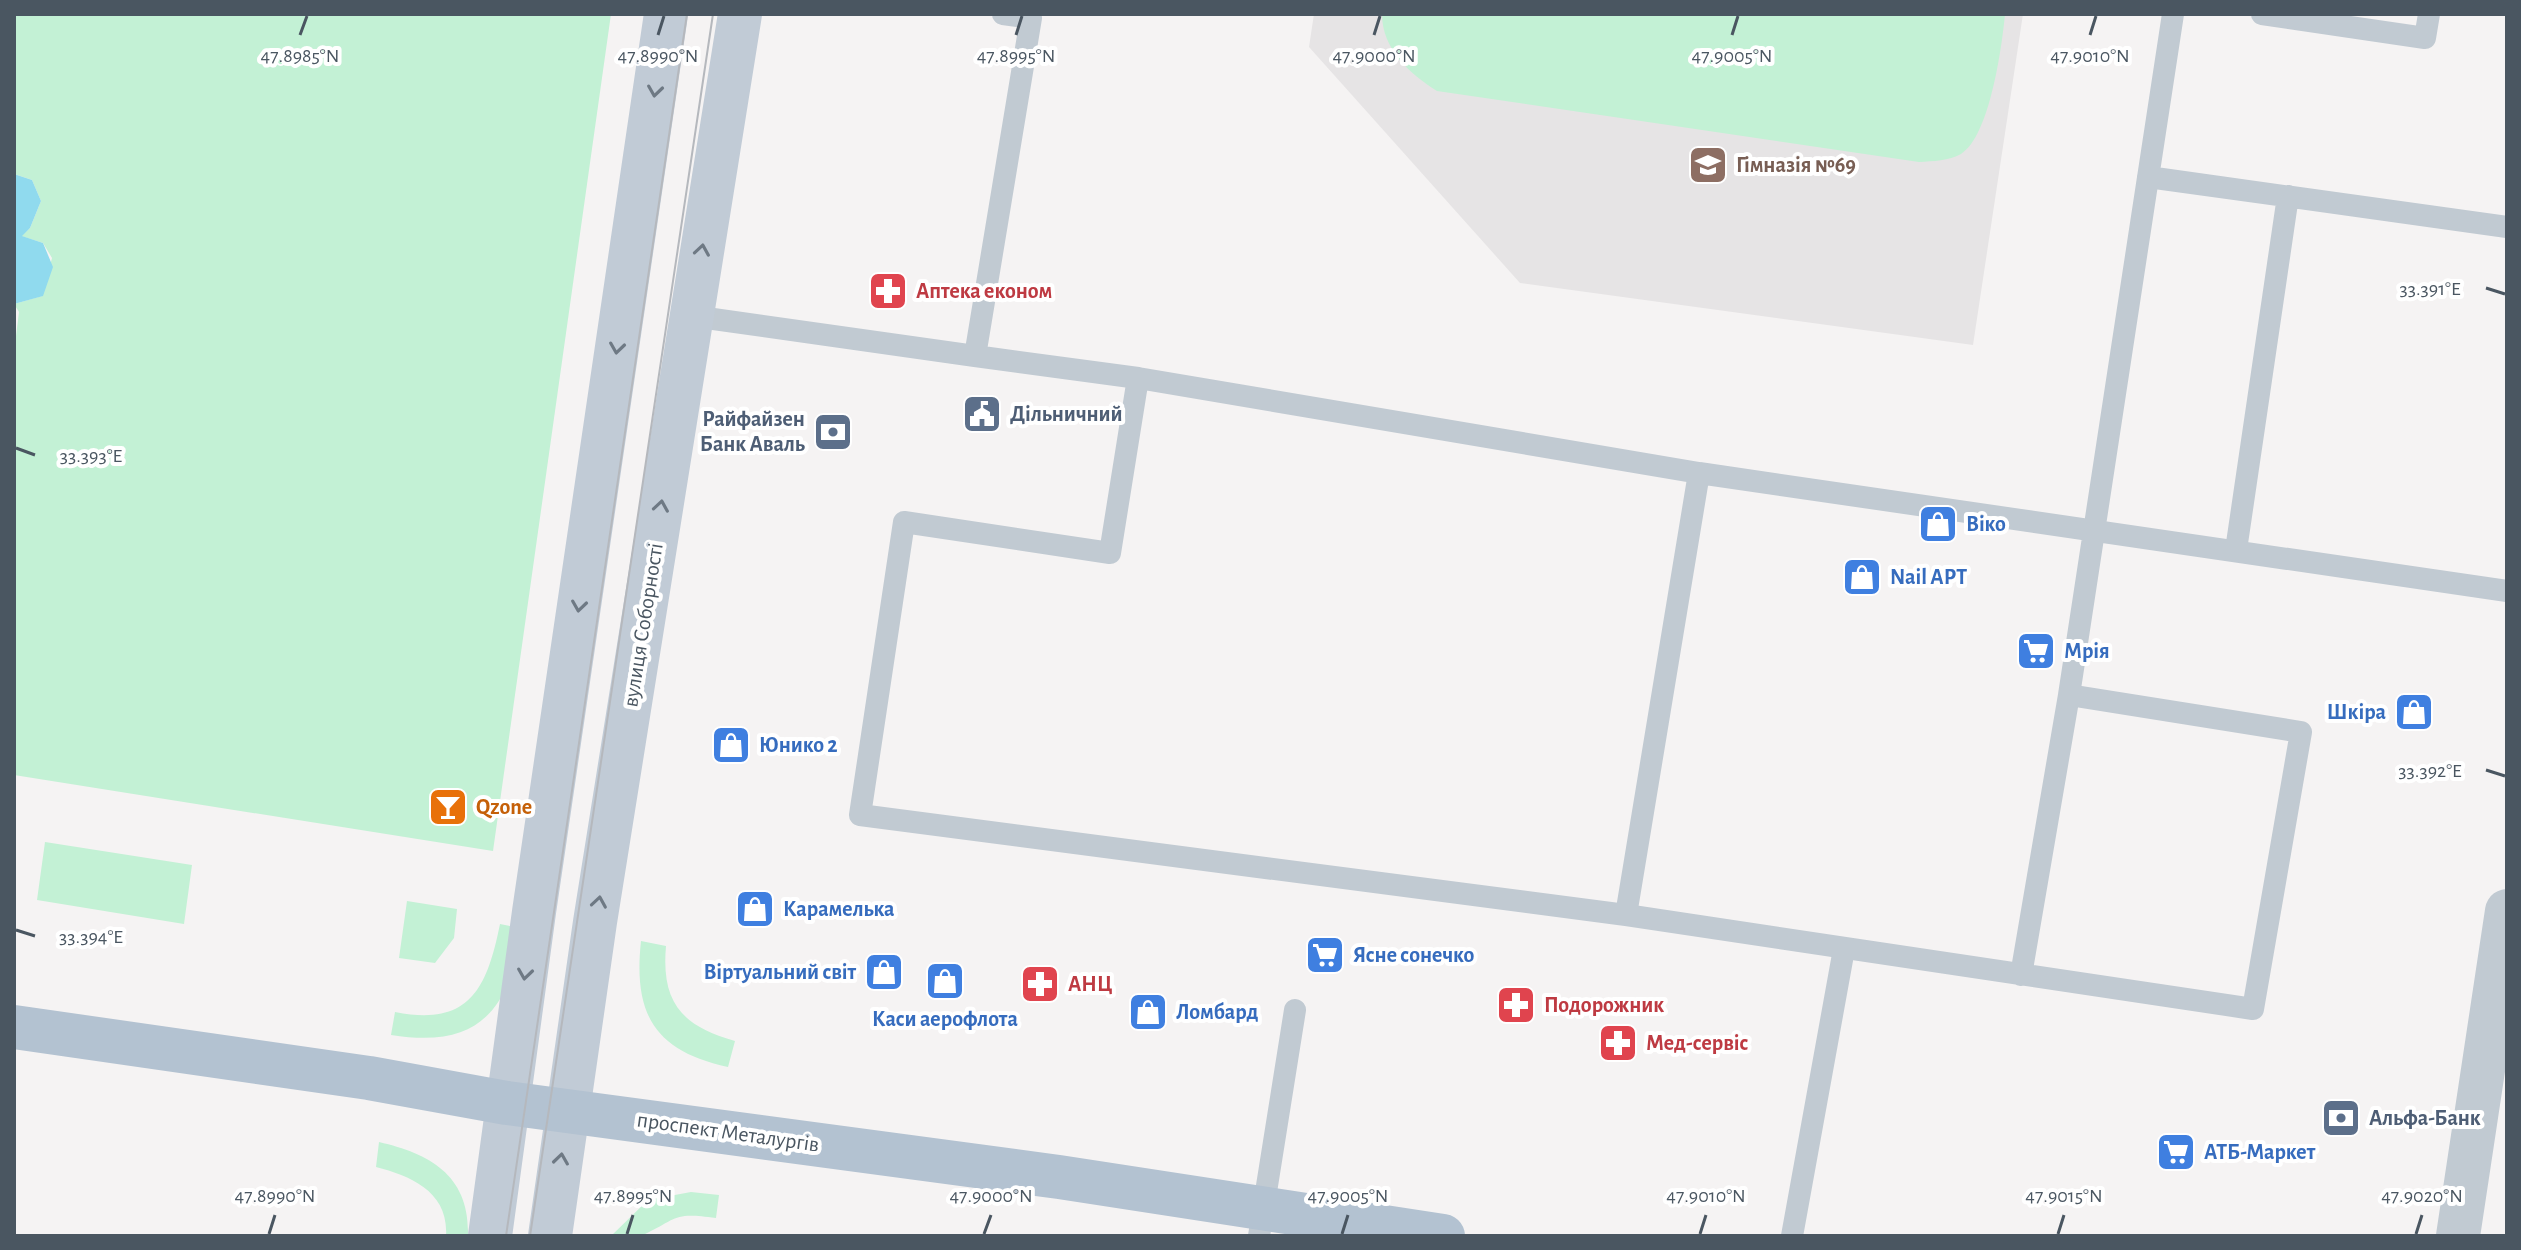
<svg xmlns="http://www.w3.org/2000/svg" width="2521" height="1250" font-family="'Alegreya Sans',sans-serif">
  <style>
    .education { fill: #e6e4e5 }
    .green { fill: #c3f1d5 }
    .water { fill: #90daee }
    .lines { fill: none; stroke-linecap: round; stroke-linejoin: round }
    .lane { stroke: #c1cad2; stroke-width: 22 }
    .street { stroke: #c1cad2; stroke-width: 44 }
    .secondary { stroke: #c1cbd6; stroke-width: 44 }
    .primary { stroke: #b3c2d1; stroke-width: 44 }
    .tram { stroke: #b5b8bd; stroke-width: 2 }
    .oneway { stroke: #6e7984 }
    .ticks { fill: none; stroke: #4a5661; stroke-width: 3 }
    .labels { text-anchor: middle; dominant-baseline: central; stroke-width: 8; stroke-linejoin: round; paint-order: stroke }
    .education-label { font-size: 22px; font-weight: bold; fill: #785e54; stroke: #fff; text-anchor: start }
    .health-label { font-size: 22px; font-weight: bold; fill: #be3a42; stroke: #fff; text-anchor: start }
    .service-label { font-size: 22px; font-weight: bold; fill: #4e5e75; stroke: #fff; text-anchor: start }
    .shop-label { font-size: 22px; font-weight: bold; fill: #366cbe; stroke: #fff; text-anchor: start }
    .street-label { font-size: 22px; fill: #4a5661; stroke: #fff }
    .food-label { font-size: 22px; font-weight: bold; fill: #c56008; stroke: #fff; text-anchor: start }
    .ticks-label { font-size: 20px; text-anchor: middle; fill: #4a5661; stroke: #fff; stroke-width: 8; stroke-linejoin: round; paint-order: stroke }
  </style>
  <rect width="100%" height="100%" fill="#f5f3f3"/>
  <path class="education" d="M1314,14h709l-50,331 -453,-62 -211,-236z"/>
  <path class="green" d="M14,14h597l-118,837 -479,-76v-423l5,-40 -5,-8 28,-8 10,-38 -9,-15 -22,-7 9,-8 11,-27 -9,-21 -18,-6z
    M1382,14h623c-3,32 -15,122 -44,140 -12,7 -28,7 -42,8l-482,-71c-27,-17 -55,-42 -55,-77z
    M45,842l147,23 -8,59 -147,-24z
    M407,901l50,8 -3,29 -19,25 -36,-5z
    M500,924l24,5c-17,82 -44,120 -133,106l4,-23c75,15 92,-24 105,-88z
    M641,941l25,5c-5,57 16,80 69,95l-7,26c-73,-16 -95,-52 -87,-126z
    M379,1142c52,12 91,34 89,94h-22c3,-44 -35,-60 -70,-69z
    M691,1192l28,3 -3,23c-44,-6 -37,0 -73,17 -7,4 -23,1 -32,1l37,-36z"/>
  <path class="water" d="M14,174l18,6 9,21 -11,27 -8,8 21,7 10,24 -10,29 -29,8z"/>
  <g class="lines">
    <path class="lane" d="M1003,14l28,4 -56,338 163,22 -28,175 -206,-31 -44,293 766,100 627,94 48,-277 -232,-37 104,-681
      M2262,14l163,24 4,-24
      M2148,177l359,50
      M692,316l283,40
      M1138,378l561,95 808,118
      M2236,550l52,-354
      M1626,915l73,-442
      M2021,975l48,-280
      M1259,1236l36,-226
      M1792,1236l52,-287"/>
    <path class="street" d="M2458,1236l49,-325"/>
    <path class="secondary" d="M490,1236l44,-324 132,-898
      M550,1236l45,-314 145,-908"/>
    <path class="primary" d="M14,1027l355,51 138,25 552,74 384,59"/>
    <path class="tram" d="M506,1236l181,-1222
      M530,1236l183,-1222"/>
  </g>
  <defs><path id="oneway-chevron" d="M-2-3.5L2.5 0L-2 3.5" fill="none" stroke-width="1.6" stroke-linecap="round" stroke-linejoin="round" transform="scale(2)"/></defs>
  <g class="oneway">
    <use href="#oneway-chevron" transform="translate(655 91) rotate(98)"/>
    <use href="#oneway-chevron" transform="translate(702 250) rotate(-81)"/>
    <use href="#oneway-chevron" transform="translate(617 348) rotate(98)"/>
    <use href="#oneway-chevron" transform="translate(661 506) rotate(-81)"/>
    <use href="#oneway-chevron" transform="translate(579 606) rotate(98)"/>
    <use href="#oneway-chevron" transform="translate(599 902) rotate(-81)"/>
    <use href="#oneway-chevron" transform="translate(525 974) rotate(98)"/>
    <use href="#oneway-chevron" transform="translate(561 1159) rotate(-82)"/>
  </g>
  <path class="ticks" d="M300,35l7,-19M658,35l6,-19M1016,35l6,-19M1374,35l6,-19M1732,35l6,-19M2090,35l6,-19M2486,288l19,6M16,448l19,7M2486,770l19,6M16,930l19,6M269,1234l6,-19M627,1234l6,-19M984,1234l7,-19M1342,1234l6,-19M1700,1234l6,-19M2058,1234l6,-19M2416,1234l6,-19"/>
  <defs>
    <g id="school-square" transform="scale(2)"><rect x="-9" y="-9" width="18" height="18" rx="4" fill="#8d6e63" stroke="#fff"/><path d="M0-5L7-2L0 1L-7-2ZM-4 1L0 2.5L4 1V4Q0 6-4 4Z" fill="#fff"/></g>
    <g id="pharmacy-square" transform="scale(2)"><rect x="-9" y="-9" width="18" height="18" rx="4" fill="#e0444e" stroke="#fff"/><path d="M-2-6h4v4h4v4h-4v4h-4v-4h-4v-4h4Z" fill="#fff"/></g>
    <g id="civic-square" transform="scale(2)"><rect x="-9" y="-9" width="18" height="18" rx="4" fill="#5c6f8a" stroke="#fff"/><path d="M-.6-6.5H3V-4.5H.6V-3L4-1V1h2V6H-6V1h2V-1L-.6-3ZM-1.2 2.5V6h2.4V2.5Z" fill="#fff"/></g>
    <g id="bank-square" transform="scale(2)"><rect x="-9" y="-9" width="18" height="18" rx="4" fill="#5c6f8a" stroke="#fff"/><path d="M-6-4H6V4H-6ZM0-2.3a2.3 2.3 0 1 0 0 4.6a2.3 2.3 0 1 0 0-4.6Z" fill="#fff"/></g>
    <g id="shop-square" transform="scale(2)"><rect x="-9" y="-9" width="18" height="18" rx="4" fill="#3f7fe0" stroke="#fff"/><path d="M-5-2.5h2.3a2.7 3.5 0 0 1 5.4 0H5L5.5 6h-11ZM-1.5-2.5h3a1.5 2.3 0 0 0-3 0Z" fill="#fff"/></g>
    <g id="supermarket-square" transform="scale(2)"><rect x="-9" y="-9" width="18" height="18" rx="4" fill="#3f7fe0" stroke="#fff"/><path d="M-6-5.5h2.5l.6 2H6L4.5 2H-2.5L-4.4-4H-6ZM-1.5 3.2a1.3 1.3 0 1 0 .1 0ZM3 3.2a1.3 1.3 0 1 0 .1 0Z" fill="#fff"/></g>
    <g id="bar-square" transform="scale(2)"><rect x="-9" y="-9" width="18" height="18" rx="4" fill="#e8710a" stroke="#fff"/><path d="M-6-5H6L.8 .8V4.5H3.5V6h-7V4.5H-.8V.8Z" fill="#fff"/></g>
  </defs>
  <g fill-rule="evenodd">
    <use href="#school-square" x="1708" y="165"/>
    <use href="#pharmacy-square" x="888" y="291"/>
    <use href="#civic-square" x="982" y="414"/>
    <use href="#bank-square" x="833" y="432"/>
    <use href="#shop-square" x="1938" y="524"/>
    <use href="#shop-square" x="1862" y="577"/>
    <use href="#supermarket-square" x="2036" y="651"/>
    <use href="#shop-square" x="2414" y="712"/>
    <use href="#shop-square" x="731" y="745"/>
    <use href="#bar-square" x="448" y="807"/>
    <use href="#shop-square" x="755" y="909"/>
    <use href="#supermarket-square" x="1325" y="955"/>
    <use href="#shop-square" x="884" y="972"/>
    <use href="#shop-square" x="945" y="981"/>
    <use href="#pharmacy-square" x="1040" y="984"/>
    <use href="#pharmacy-square" x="1516" y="1005"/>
    <use href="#shop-square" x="1148" y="1012"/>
    <use href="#pharmacy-square" x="1618" y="1043"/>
    <use href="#bank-square" x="2341" y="1118"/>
    <use href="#supermarket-square" x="2176" y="1152"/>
  </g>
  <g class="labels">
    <g class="education-label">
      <text x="1736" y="165">Гімназія №69</text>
    </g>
    <g class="health-label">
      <text x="916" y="291">Аптека економ</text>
      <text x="1068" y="984">АНЦ</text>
      <text x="1544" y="1005">Подорожник</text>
      <text x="1646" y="1043">Мед-сервіс</text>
    </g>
    <g class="service-label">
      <text x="1010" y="414">Дільничний</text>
      <text x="805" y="419" text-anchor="end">Райфайзен<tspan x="805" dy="25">Банк Аваль</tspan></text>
      <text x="2369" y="1118">Альфа-Банк</text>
    </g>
    <g class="shop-label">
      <text x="1966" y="524">Віко</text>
      <text x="1890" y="577">Nail АРТ</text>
      <text x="2064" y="651">Мрія</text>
      <text x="2386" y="712" text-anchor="end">Шкіра</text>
      <text x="759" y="745">Юнико 2</text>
      <text x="783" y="909">Карамелька</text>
      <text x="1353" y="955">Ясне сонечко</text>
      <text x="856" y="972" text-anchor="end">Віртуальний світ</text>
      <text x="1176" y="1012">Ломбард</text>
      <text x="945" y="1019" text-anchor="middle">Каси аерофлота</text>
      <text x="2204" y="1152">АТБ-Маркет</text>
    </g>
    <g class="street-label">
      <text transform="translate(643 625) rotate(-81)">вулиця Соборності</text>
      <text transform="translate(728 1132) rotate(8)">проспект Металургів</text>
    </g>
    <g class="food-label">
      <text x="476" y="807">Qzone</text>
    </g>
  </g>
  <g class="ticks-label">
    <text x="300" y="62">47.8985°N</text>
    <text x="658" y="62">47.8990°N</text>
    <text x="1016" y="62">47.8995°N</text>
    <text x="1374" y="62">47.9000°N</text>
    <text x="1732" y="62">47.9005°N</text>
    <text x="2090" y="62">47.9010°N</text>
    <text x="2430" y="295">33.391°E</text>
    <text x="91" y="462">33.393°E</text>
    <text x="2430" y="777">33.392°E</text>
    <text x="91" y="943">33.394°E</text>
    <text x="275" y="1202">47.8990°N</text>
    <text x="633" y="1202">47.8995°N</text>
    <text x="991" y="1202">47.9000°N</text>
    <text x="1348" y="1202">47.9005°N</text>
    <text x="1706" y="1202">47.9010°N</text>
    <text x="2064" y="1202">47.9015°N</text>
    <text x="2422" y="1202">47.9020°N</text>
  </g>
  <rect width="2521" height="1250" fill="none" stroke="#4a5661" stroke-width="32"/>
</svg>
